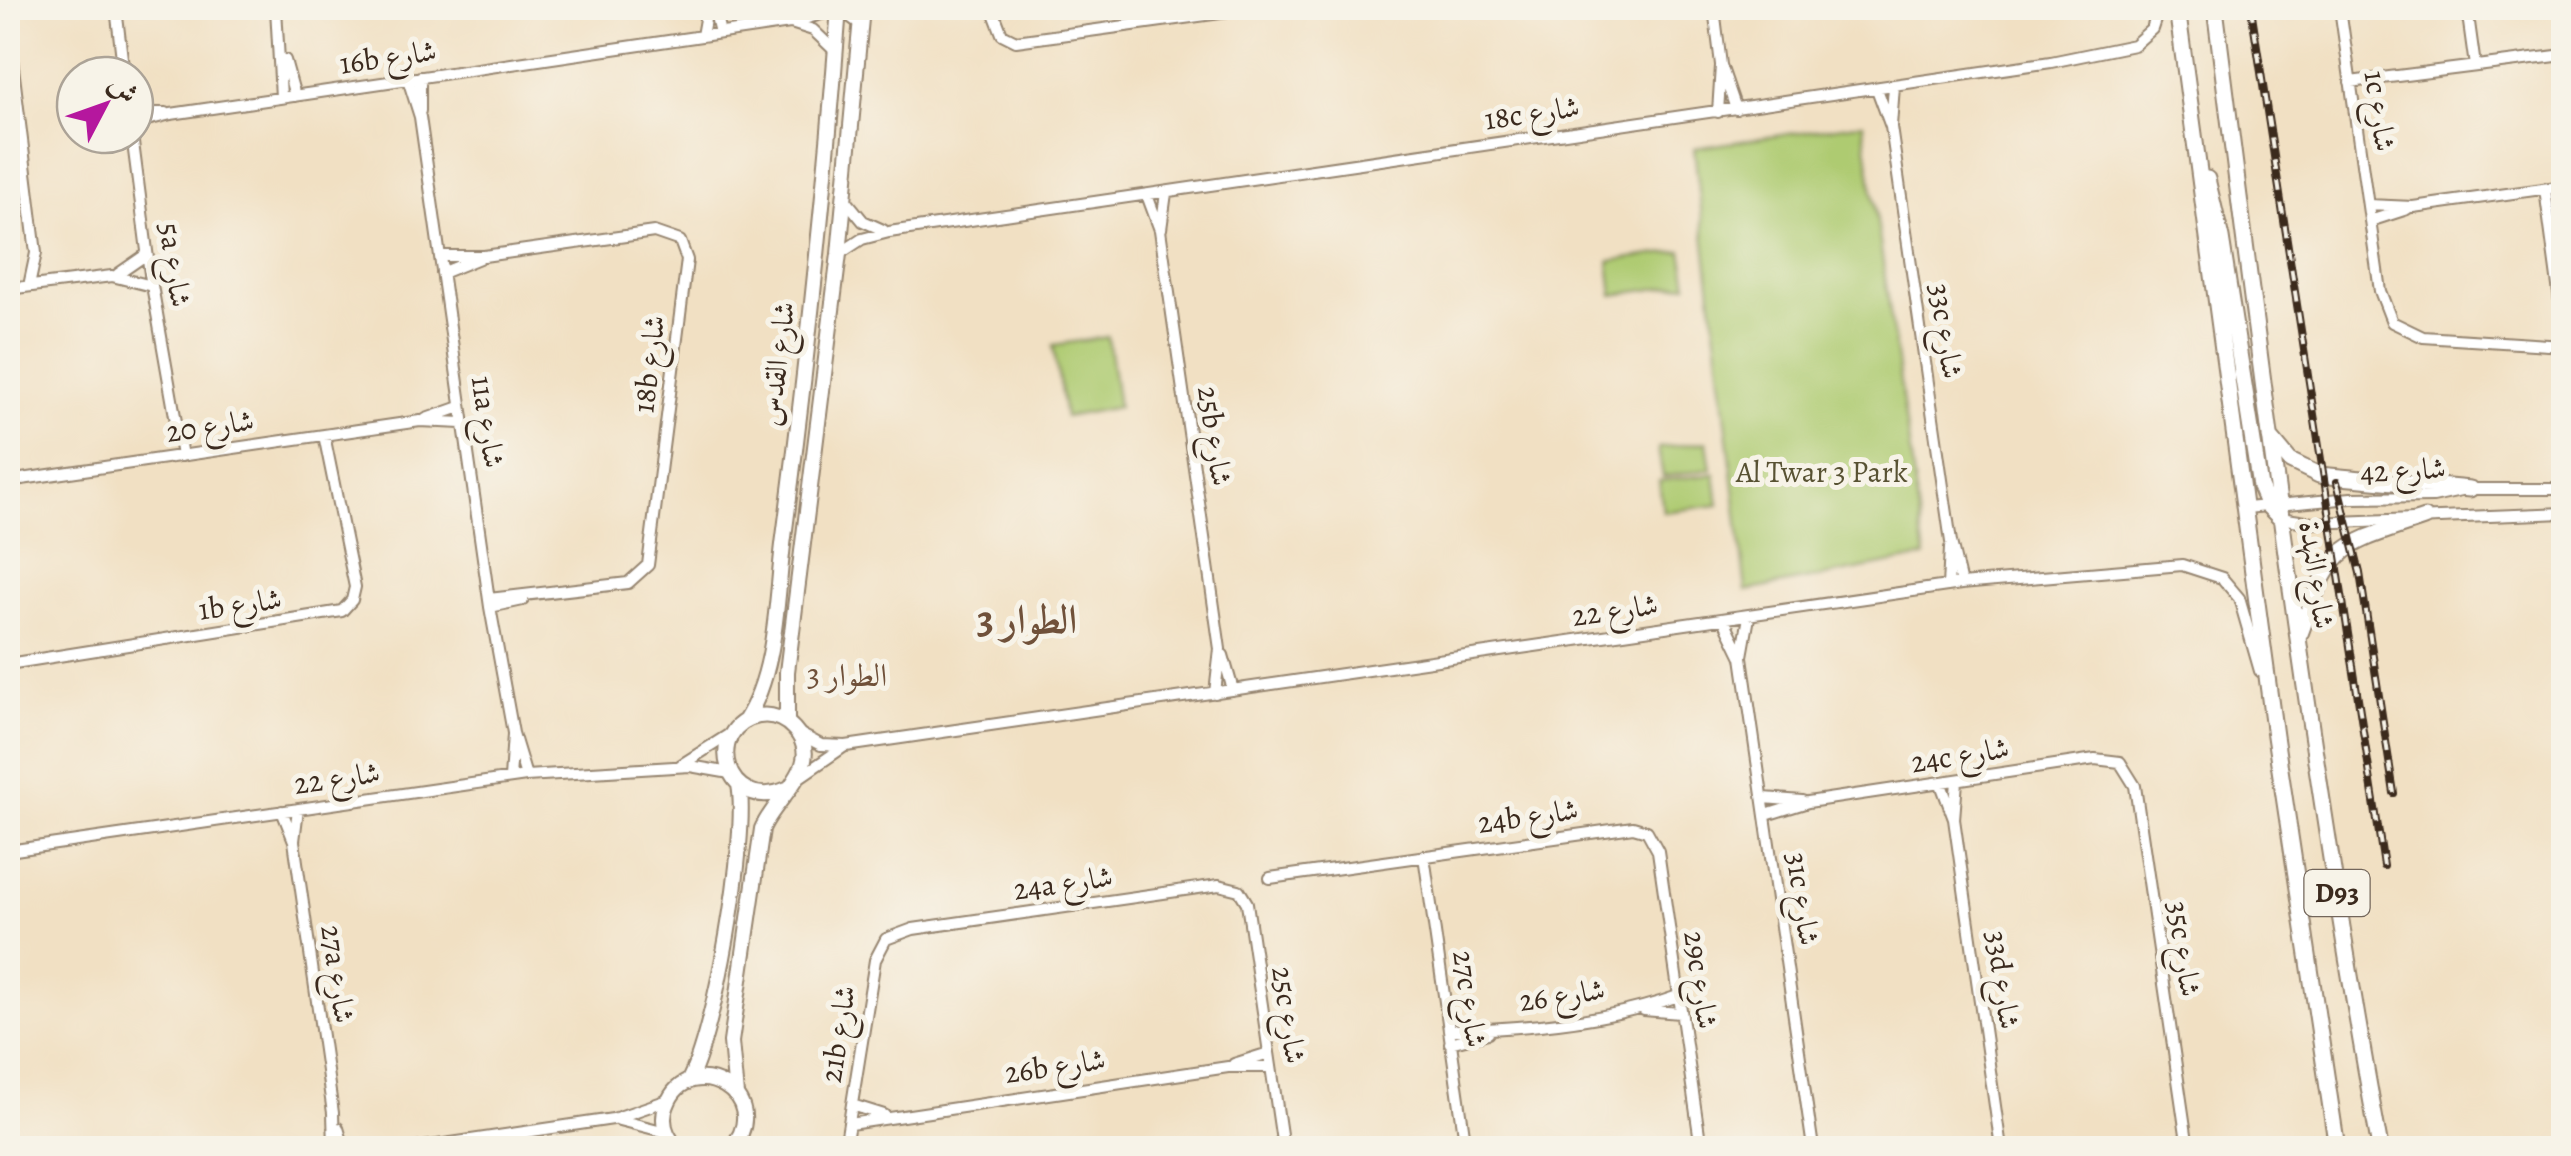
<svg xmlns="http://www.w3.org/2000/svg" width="2571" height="1156" font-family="Alegreya,Amiri,serif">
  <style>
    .green { fill: #aecb71; stroke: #747a48; stroke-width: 2.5 }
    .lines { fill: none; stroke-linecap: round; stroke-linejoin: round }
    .minor-casing { stroke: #968570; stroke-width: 14 }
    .secondary-casing { stroke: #968570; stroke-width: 18 }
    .primary-casing { stroke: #968570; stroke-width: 19 }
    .minor { stroke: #fff; stroke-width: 10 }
    .secondary { stroke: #fff; stroke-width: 14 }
    .primary { stroke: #fff; stroke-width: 15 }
    .rail-casing { stroke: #3b2a1e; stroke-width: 8 }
    .rail { stroke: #f7f3e8; stroke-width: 4; stroke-dasharray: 11; stroke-linecap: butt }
    .labels { text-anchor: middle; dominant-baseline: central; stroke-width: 10; stroke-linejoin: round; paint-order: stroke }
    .shield { fill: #f7f3e8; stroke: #73665b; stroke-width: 2.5 }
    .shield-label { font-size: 28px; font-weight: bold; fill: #3b2a1e }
    .street-label { font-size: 30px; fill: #3b2a1e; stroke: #f7f3e8 }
    .park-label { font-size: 30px; fill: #585233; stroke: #f7f3e8 }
    .neighbourhood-label { font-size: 32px; fill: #70513a; stroke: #f7f3e8 }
    .district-label { font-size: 40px; font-weight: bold; fill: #70513a; stroke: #f7f3e8 }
  </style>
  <rect width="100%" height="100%" fill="#f7f3e8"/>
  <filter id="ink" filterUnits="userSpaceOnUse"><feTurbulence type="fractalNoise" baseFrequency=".01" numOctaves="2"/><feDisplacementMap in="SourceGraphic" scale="20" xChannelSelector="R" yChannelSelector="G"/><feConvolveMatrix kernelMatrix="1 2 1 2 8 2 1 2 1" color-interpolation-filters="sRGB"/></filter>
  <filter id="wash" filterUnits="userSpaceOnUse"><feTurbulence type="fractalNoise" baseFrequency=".0048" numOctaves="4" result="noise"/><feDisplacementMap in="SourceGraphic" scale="40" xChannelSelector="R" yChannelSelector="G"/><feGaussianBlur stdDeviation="2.25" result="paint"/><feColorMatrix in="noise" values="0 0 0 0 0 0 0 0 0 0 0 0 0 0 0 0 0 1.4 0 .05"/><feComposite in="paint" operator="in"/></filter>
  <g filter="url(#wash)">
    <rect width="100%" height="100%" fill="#f1e0c3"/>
    <path class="green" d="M1863,123l62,434 -179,34 -52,-443z
      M1682,251l6,33 -75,11 -4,-34z
      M1108,337l10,70 -53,10 -12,-72z
      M1707,442l4,27 -48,8 -5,-29z
      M1715,474l4,31 -56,7 -4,-31z"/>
  </g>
  <g filter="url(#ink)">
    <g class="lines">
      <g class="minor-casing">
        <path id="minor" d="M116,8l8,67
          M276,8l5,89
          M714,8l6,25
          M992,8l10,26 14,7 241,-33
          M1714,8l7,57 15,44
          M2340,8l40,283 12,31 31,15 141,9
          M2467,8l8,58
          M791,23l22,7 22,21
          M8,27l28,226 -7,33
          M702,36l5,-28
          M285,60l10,36
          M420,77v34
          M408,79l12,38 70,490 23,126 13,43
          M2350,82l214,-27
          M1877,89l14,38 60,415 10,42
          M1718,112l3,-46
          M135,113h31
          M135,123l36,-9 619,-91 49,-14 21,15
          M1891,126l3,-40
          M132,135l18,139 32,182
          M2545,189l19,142
          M1147,195l13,35 60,419 -5,44
          M845,199l18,22 20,9
          M2368,205l45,2 151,-21
          M2370,221l37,-12
          M1161,229l5,-36
          M839,254l23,-15 27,-7 1162,-170 83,-17 18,-16 7,-21
          M440,256h44l170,-24 26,9 7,19 -39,305 -20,18 -139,16
          M442,273l37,-15
          M118,274l29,-20
          M8,289l104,-13 40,10
          M426,419l34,-12
          M8,481l412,-60 42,2
          M2246,508l105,-10 82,-1 37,-8h94
          M2280,518l33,5 251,-10
          M1948,586l2,-38
          M490,607l33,-7
          M1724,620l18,37 71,491
          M1223,655l10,35
          M1742,656l7,-39
          M8,664l334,-53 10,-11 3,-13 -31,-152
          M800,734l21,11 25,1 1115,-162 221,-19 40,13 17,20 21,73
          M681,765l49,-31
          M510,778l3,-44
          M797,779l48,-33
          M1957,781l-3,38 47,329
          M1941,784l13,35
          M1764,798l38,3
          M298,809l-4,32 39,272 1,35
          M282,811l12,30
          M1766,815l42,-13 287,-43 25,3 15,24 53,362
          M8,851l518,-75 164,-10 40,7
          M1424,856l42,292
          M1270,878l363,-51 14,4 11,20 43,297
          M1644,1010l36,3
          M1449,1030c76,-1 157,-8 229,-34
          M1450,1043l38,-10
          M1234,1064l35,-11
          M852,1105l32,10
          M619,1120l47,12
          M850,1124l378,-57h43
          M338,1128l6,20
          M417,1148l196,-29 55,-19
          M845,1148l30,-188 11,-21 27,-10 306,-44 20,5 8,13 36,245"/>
      </g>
      <g class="secondary-casing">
        <path id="secondary" d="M745,721c33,-51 31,-126 39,-184 23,-176 42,-353 55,-529
          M787,722v-50l52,-418 23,-246
          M688,1082c26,-45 61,-246 51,-297
          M736,1095l-5,-53 31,-213c13,-32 65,-65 32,-100 -9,-10 -22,-15 -35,-13 -57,11 -34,100 28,73
          M677,1148c-11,-12 -17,-27 -10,-43 22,-58 110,-8 64,43"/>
      </g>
      <g class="primary-casing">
        <path id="primary" d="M2177,8l98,728 62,412
          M2215,8c48,381 96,762 165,1140
          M2207,179l14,59 39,249 8,19 12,12
          M2270,437l20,24 29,14 151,14
          M2300,634c32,-89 36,-87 124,-116"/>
      </g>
      <use href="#minor" class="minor"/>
      <use href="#secondary" class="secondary"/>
      <use href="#primary" class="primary"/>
      <g class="rail-casing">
        <path id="rail" d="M2251,8l133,858
          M2337,482l23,91 34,220"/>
      </g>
      <use href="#rail" class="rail"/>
    </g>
  </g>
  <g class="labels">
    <rect class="shield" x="2304.5" y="870" width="65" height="46" rx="8"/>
    <g class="shield-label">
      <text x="2337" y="893">D93</text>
    </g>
    <g class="street-label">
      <text transform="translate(388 57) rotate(-8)">16b شارع</text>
      <text transform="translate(2380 111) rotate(82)">1c شارع</text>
      <text transform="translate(1532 113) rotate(-8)">18c شارع</text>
      <text transform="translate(175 265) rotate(82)">5a شارع</text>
      <text transform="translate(1946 331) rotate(82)">33c شارع</text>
      <text transform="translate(649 364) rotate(-83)">18b شارع</text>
      <text transform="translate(777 364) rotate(-83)">شارع القدس</text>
      <text transform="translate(488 422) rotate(82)">11a شارع</text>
      <text transform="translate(210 426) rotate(-8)">شارع 20</text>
      <text transform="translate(1215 436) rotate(82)">25b شارع</text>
      <text transform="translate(2403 470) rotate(-3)">شارع 42</text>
      <text transform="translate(2317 575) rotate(82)">شارع النهدة</text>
      <text transform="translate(240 604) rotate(-8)">1b شارع</text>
      <text transform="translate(1615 610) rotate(-8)">شارع 22</text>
      <text transform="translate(1960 755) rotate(-9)">24c شارع</text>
      <text transform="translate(337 778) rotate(-8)">شارع 22</text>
      <text transform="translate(1528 816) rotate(-8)">24b شارع</text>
      <text transform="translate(1063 883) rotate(-8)">24a شارع</text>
      <text transform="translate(1803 899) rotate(82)">31c شارع</text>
      <text transform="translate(2184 949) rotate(82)">35c شارع</text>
      <text transform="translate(338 974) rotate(82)">27a شارع</text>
      <text transform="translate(1701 980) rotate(82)">29c شارع</text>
      <text transform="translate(2003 980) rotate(82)">33d شارع</text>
      <text transform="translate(1562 995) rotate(-8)">شارع 26</text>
      <text transform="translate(1470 999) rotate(82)">27c شارع</text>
      <text transform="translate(1289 1015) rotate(82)">25c شارع</text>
      <text transform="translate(838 1034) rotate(-81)">21b شارع</text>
      <text transform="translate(1055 1066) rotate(-8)">26b شارع</text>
    </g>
    <g class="park-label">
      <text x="1822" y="472">Al Twar 3 Park</text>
    </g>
    <g class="neighbourhood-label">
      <text x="847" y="675">الطوار 3</text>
    </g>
    <g class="district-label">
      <text x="1027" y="619">الطوار 3</text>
    </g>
  </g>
  <rect width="2571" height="1156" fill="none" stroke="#f7f3e8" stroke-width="40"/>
  <g transform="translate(105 105) rotate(49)"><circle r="48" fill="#f7f3e8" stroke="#aca397" stroke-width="2.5"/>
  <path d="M0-8L18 38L0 25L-18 38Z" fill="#b5179e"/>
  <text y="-15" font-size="28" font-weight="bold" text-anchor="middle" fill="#3b2a1e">ش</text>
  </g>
</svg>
